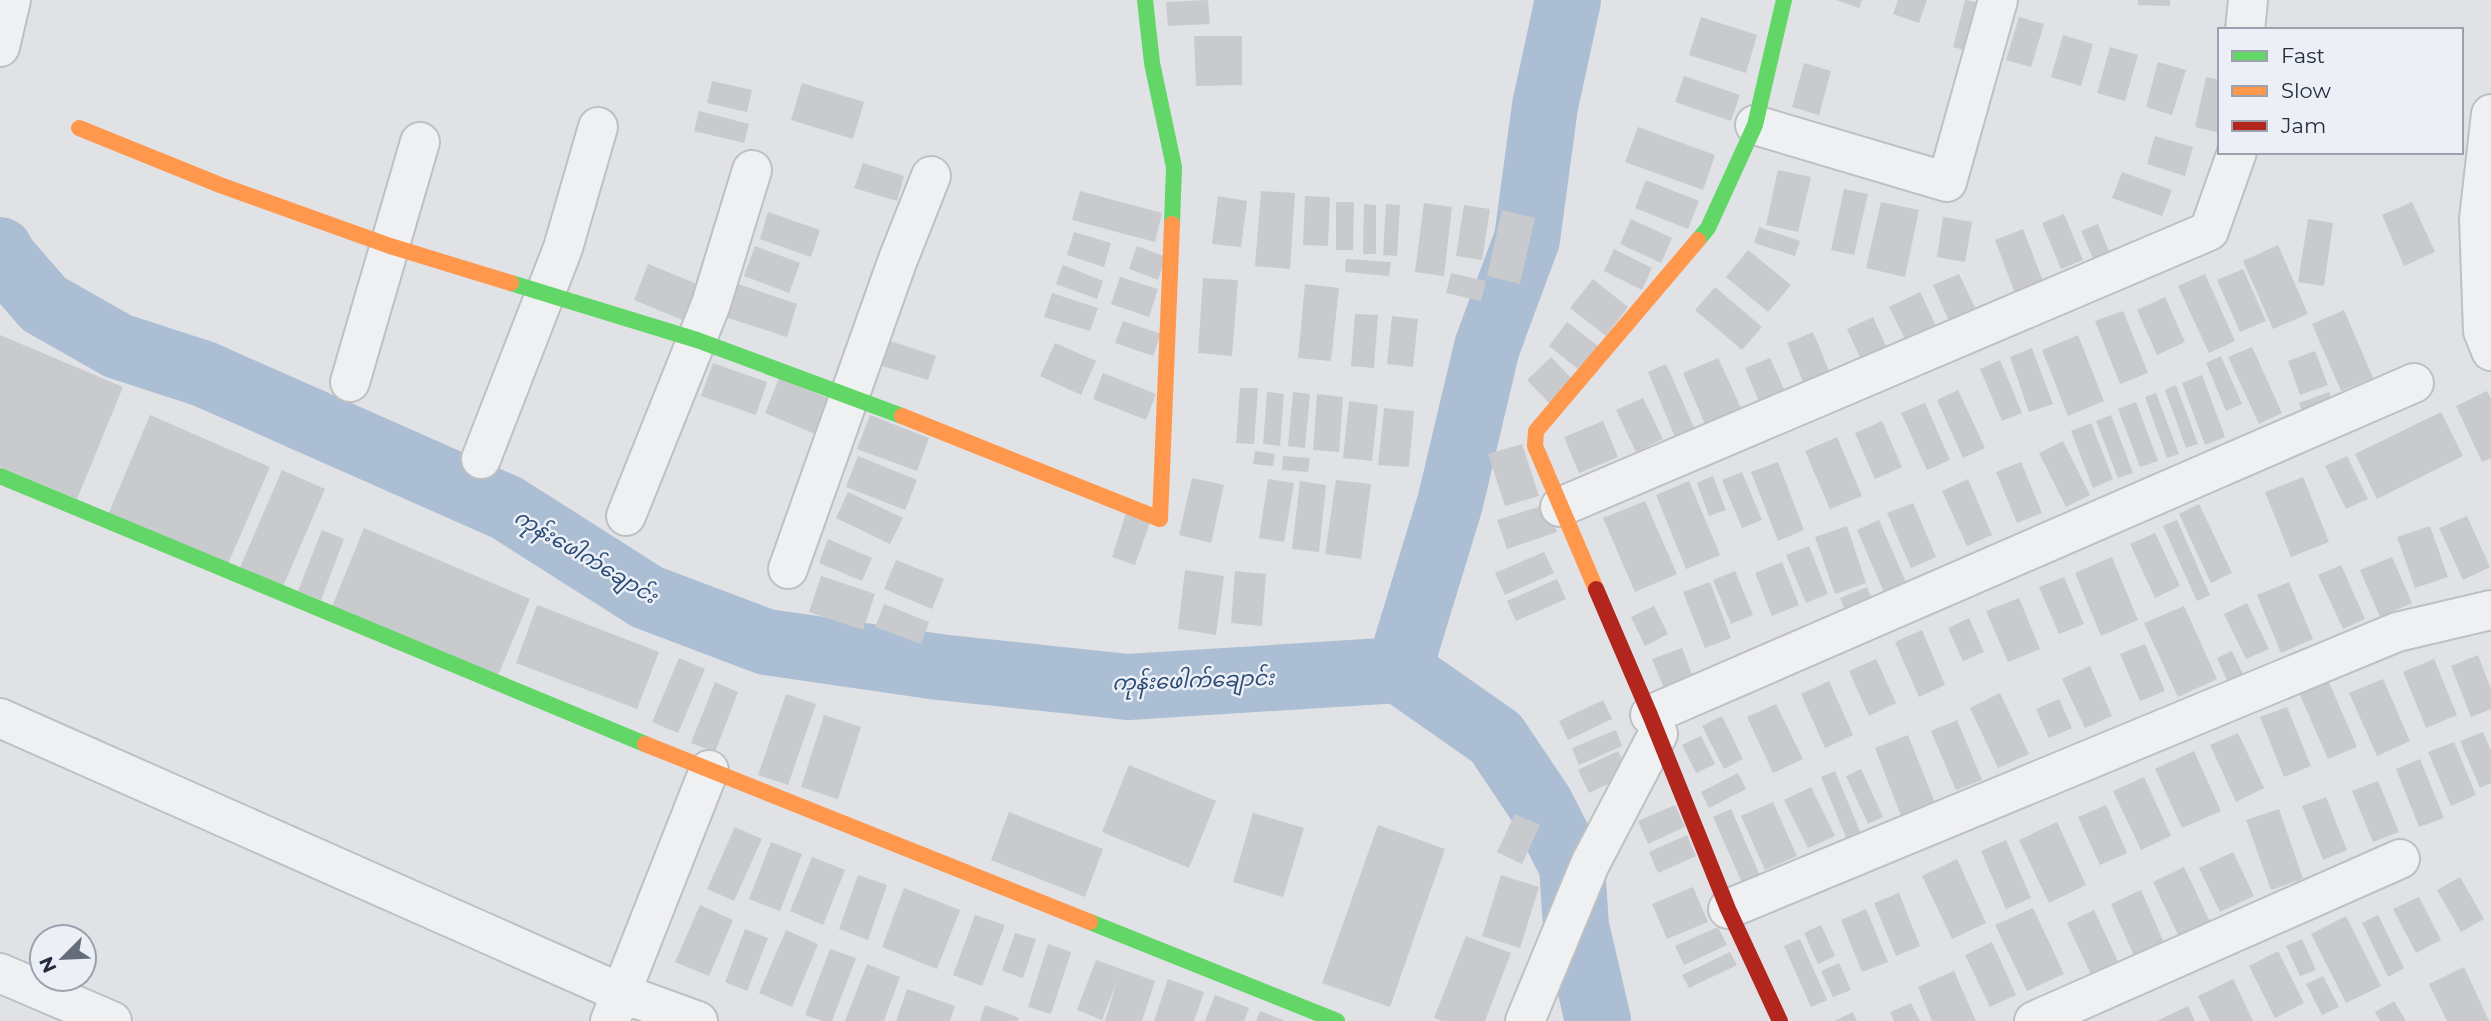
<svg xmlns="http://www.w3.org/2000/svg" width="2491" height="1021" font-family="Montserrat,'Noto Sans Myanmar',sans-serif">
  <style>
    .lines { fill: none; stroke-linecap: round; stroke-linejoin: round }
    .river { stroke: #abbed4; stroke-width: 66 }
    .building { fill: #c8cacd }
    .street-casing { stroke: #bec0c3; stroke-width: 42 }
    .street { stroke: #eff0f2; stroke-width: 38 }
    .fast { stroke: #63d668; stroke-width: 16 }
    .slow { stroke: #ff974d; stroke-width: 16 }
    .jam { stroke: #b3261e; stroke-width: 16 }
    .labels { text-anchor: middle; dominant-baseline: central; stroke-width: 5; stroke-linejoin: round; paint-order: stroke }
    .water-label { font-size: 21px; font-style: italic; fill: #2c4c77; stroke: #ecf0f6 }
  </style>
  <rect width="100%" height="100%" fill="#e0e2e5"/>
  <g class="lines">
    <path class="river" d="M1568,0l-23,106 -18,133 -40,108 -37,156 -51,167 97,68 45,67 31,61 4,60 22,95
      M0,250l4,8 40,46 74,42 86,28 303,134 140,89 119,45 173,25 189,20 271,-17"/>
  </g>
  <path class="building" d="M1208,0l2,24 -42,2 -2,-24z
    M1836,0h26l-3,8z
    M1898,0h29l-8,23 -26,-9z
    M1965,0l26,5 -12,49 -26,-7z
    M2138,0h32v6l-32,-1z
    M1701,17l56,18 -11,38 -57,-18z
    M2019,17l25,7 -13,43 -25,-7z
    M2063,35l30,9 -12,42 -30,-9z
    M1194,36h48v49l-46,1z
    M2110,47l28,8 -13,46 -28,-8z
    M2158,62l28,8 -14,45 -26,-8z
    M1804,63l27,8 -12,44 -27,-8z
    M1684,76l56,19 -9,26 -56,-19z
    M2206,77l14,3v53l-25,-6z
    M712,81l40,9 -5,22 -40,-9z
    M802,83l62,19 -11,37 -62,-19z
    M699,111l50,13 -5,19 -50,-12z
    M1638,127l77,28 -12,35 -78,-28z
    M2155,136l38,11 -8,29 -38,-12z
    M863,163l41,13 -7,25 -43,-13z
    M1778,170l33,7 -13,55 -32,-7z
    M2122,172l50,18 -10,26 -50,-18z
    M1646,180l53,21 -11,28 -53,-21z
    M1844,189l24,5 -14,61 -23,-5z
    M1080,191l82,22 -7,29 -83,-22z
    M1261,191l34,2 -5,76 -35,-3z
    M1218,196l29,5 -6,46 -29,-3z
    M1305,196l25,1 -2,49 -25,-1z
    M1336,202h18l-1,48h-17z
    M1881,202l38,8 -14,67 -39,-9z
    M2412,202l23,50 -31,14 -22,-51z
    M1424,203l28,4 -8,69 -29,-4z
    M1364,204l12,1v49h-13z
    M1386,204l14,1 -3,51 -14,-1z
    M1464,205l26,4 -8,51 -26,-4z
    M1502,210l33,8 -15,66 -33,-8z
    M768,212l52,18 -9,27 -51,-18z
    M2064,214l19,46 -22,9 -19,-46z
    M1943,217l29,5 -7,40 -28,-5z
    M1631,219l41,19 -11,25 -41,-19z
    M2308,219l25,4 -9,63 -26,-4z
    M2098,224l13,32 -16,7 -14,-32z
    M1759,227l41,14 -5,15 -41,-13z
    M2023,229l22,57 -29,10 -21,-56z
    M1074,232l37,11 -7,24 -37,-12z
    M2278,245l30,69 -35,15 -30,-68z
    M755,246l45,17 -11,30 -45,-17z
    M1137,246l29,11 -8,23 -29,-11z
    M1614,249l38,19 -10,22 -38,-19z
    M1748,250l43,35 -23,27 -42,-35z
    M1346,259l45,3 -2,14 -44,-4z
    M648,264l59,24 -15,36 -58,-24z
    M1063,265l40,16 -6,18 -41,-15z
    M2243,269l23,52 -26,11 -23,-52z
    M1451,273l35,8 -5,20 -35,-8z
    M1959,274l20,42 -27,12 -19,-43z
    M2205,274l30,67 -26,12 -31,-67z
    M1120,277l38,12 -9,28 -38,-13z
    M1203,278l35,2 -6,76 -34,-3z
    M1593,279l35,28 -22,29 -36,-28z
    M735,283l62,21 -10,33 -62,-20z
    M1305,284l34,4 -8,73 -33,-3z
    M1715,287l47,40 -20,23 -47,-40z
    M1920,292l20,42 -30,15 -21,-42z
    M1052,293l46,15 -8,23 -46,-14z
    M2165,297l20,45 -28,13 -20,-45z
    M2344,310l29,68 -32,13 -29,-67z
    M2123,311l25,62 -28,11 -25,-63z
    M1355,314l23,1 -4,53 -23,-2z
    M1392,316l26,3 -5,48 -26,-3z
    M1873,317l17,38 -26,11 -17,-37z
    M1123,321l38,13 -8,22 -38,-13z
    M1567,322l35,27 -19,24 -34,-27z
    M1813,332l22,53 -26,11 -22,-53z
    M0,335l123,52 -46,112 -77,-32z
    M2078,335l26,66 -36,15 -26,-66z
    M887,340l49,16 -8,24 -49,-15z
    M1055,343l41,18 -15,34 -41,-19z
    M2252,347l30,66 -23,11 -31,-67z
    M2032,348l21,56 -24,8 -19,-55z
    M2315,351l13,34 -28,10 -12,-34z
    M2221,356l21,48 -16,7 -20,-48z
    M1551,357l23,24 -24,23 -23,-24z
    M1718,358l23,50 -36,16 -22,-51z
    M1770,358l19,42 -26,11 -18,-43z
    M2000,360l22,53 -20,8 -22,-52z
    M713,363l54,19 -11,33 -55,-19z
    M1666,364l31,70 -20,8 -29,-70z
    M1103,373l53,21 -10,26 -53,-21z
    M2202,375l23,62 -20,8 -23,-62z
    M779,378l51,21 -15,35 -50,-21z
    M2176,385l22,59 -12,4 -21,-58z
    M1240,388h18l-4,56 -18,-1z
    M1958,390l27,58 -22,10 -26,-58z
    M2487,391l4,8v59l-9,4 -26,-56z
    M1267,392l17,2 -4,52 -17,-2z
    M1293,392l17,2 -5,54 -17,-2z
    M2329,392l7,18 -30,11 -7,-18z
    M2156,393l23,61 -12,4 -22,-61z
    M1317,394l26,3 -4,55 -26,-2z
    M1643,398l20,41 -27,13 -20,-42z
    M1349,401l29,4 -6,56 -29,-3z
    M2136,402l22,59 -18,6 -22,-58z
    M1925,403l25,57 -23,10 -26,-57z
    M1384,408l30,3 -5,56 -31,-2z
    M2441,412l22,44 -86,43 -22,-45z
    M150,415l120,52 -43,99 -119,-51z
    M870,415l59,23 -12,33 -60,-22z
    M2111,415l22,58 -15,5 -22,-57z
    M1603,421l15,36 -39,16 -15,-36z
    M1882,421l20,46 -27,12 -20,-46z
    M2091,423l22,56 -20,9 -22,-57z
    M1837,437l25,59 -32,13 -25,-58z
    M2063,441l27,54 -24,12 -27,-54z
    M1522,444l17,52 -34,10 -17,-52z
    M1255,451l20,3 -2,12 -20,-2z
    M858,456l59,24 -12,30 -59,-23z
    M1283,456l27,2 -2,14 -26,-2z
    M2347,456l21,43 -22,10 -21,-43z
    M1778,462l26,68 -26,11 -27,-69z
    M2021,462l21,51 -25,10 -21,-51z
    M282,470l43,19 -44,102 -43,-19z
    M1742,472l20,48 -20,8 -20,-48z
    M1713,476l13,34 -17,6 -12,-33z
    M2303,477l26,65 -38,15 -26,-65z
    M1192,478l32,7 -13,58 -32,-8z
    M1268,479l26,4 -10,59 -25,-4z
    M1968,479l24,56 -25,11 -25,-55z
    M1336,480l35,4 -10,75 -36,-5z
    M1300,481l26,4 -7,67 -27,-3z
    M1689,481l31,74 -34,14 -30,-74z
    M848,492l55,26 -13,26 -54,-26z
    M1645,501l32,73 -42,18 -32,-74z
    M1913,503l23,54 -25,11 -24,-55z
    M1547,504l10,28 -50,17 -10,-29z
    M2199,504l33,69 -21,10 -32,-69z
    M1126,513l24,9 -15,43 -23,-8z
    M2467,516l23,51 -27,13 -24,-52z
    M1879,520l29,67 -22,10 -29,-67z
    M2177,520l33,75 -13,6 -34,-75z
    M1847,526l19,57 -31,11 -20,-57z
    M2430,526l18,51 -33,11 -18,-51z
    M364,528l166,71 -34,81 -165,-71z
    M322,530l22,9 -23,61 -23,-9z
    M2155,533l25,53 -25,12 -25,-54z
    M828,539l44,19 -10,23 -43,-18z
    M1809,546l19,48 -22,9 -20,-48z
    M1544,552l10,21 -49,22 -10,-22z
    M2112,557l26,63 -37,16 -26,-63z
    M2392,557l20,46 -32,14 -20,-47z
    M896,560l48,19 -12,30 -48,-20z
    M1782,562l17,43 -27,11 -17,-43z
    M2341,565l24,54 -22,10 -25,-54z
    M1185,570l39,6 -8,59 -38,-6z
    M1235,571l31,3 -4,52 -31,-3z
    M1735,571l18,44 -22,9 -18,-44z
    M821,576l54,18 -12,36 -54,-18z
    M2064,577l20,47 -25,10 -20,-47z
    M1557,579l9,20 -50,22 -9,-20z
    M1710,582l21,56 -26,10 -22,-56z
    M2289,582l24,57 -32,14 -24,-58z
    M1867,587l11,27 -27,11 -11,-27z
    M2019,598l21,51 -32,13 -22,-51z
    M2247,603l22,46 -23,10 -22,-45z
    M884,604l45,18 -8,22 -46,-17z
    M537,605l122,47 -22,57 -121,-46z
    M1654,606l14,28 -23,12 -14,-29z
    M2184,606l33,73 -39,18 -34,-74z
    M1969,618l15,34 -21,9 -15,-33z
    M1922,630l23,55 -26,12 -24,-55z
    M2145,644l20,47 -25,10 -20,-47z
    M1682,648l11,29 -29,11 -12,-29z
    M2232,651l16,34 -16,7 -15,-34z
    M2478,655l13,34v20l-20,8 -20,-51z
    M679,658l26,11 -27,64 -26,-11z
    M1876,659l20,44 -27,13 -20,-45z
    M2434,659l23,56 -31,13 -23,-56z
    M2090,666l22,50 -27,12 -23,-49z
    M2383,679l27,62 -33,15 -28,-63z
    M2328,680l29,67 -29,12 -29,-66z
    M1829,681l24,54 -28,13 -24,-54z
    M715,682l23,10 -23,60 -24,-9z
    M2000,693l29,61 -31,14 -28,-60z
    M786,694l30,10 -28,81 -30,-10z
    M2059,699l13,29 -23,10 -13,-29z
    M1603,700l9,19 -44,21 -9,-19z
    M1776,704l27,55 -30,14 -26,-56z
    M2287,707l24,59 -27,11 -24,-60z
    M824,715l37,12 -23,72 -37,-12z
    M1722,716l21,43 -19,10 -22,-43z
    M1957,720l25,60 -26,10 -25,-59z
    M1616,730l6,16 -43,19 -7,-17z
    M2483,732l8,19v32l-11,5 -20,-47z
    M2238,733l26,55 -28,14 -26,-57z
    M1908,735l31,78 -34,13 -30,-78z
    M1701,736l14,28 -19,9 -14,-28z
    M2454,742l22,53 -25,11 -23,-54z
    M1618,751l11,23 -40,19 -11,-23z
    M2194,751l27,60 -39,17 -27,-59z
    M2420,759l24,59 -25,9 -23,-58z
    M1129,765l87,36 -27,67 -87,-36z
    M1861,769l22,48 -15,7 -22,-48z
    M1835,771l27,65 -14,6 -27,-65z
    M1738,773l8,16 -37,19 -8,-16z
    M2144,777l27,59 -30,14 -28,-59z
    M2378,781l21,51 -26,10 -21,-51z
    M1811,787l24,49 -27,12 -24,-48z
    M2326,797l21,53 -24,10 -21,-54z
    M1773,802l24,54 -32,14 -24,-54z
    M1675,805l10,22 -37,17 -10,-23z
    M2106,805l21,48 -27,12 -22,-48z
    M1731,809l30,69 -18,7 -30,-68z
    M2279,809l24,70 -32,11 -25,-70z
    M1009,812l94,37 -18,48 -94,-37z
    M1253,813l51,15 -21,69 -50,-15z
    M1515,814l25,11 -18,39 -25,-12z
    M2057,822l29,63 -37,18 -30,-63z
    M1378,825l67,24 -55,158 -68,-24z
    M735,827l27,12 -28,62 -27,-12z
    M1687,835l9,21 -38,17 -9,-21z
    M2006,840l25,58 -25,11 -25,-58z
    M771,842l31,12 -22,57 -31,-12z
    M2233,852l21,44 -34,16 -21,-44z
    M812,857l33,13 -22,55 -33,-14z
    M1957,859l29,64 -34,16 -30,-63z
    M2184,867l27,57 -31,15 -27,-57z
    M858,875l29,10 -19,55 -29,-11z
    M1501,875l38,12 -19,61 -38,-12z
    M2460,877l24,42 -23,13 -24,-42z
    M1693,887l15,35 -41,17 -15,-35z
    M904,888l56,22 -23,59 -55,-22z
    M2141,890l24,55 -30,13 -24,-54z
    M1899,893l21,53 -24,10 -22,-53z
    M2419,897l22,43 -25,13 -23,-44z
    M700,905l33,15 -24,56 -34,-14z
    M2033,908l31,66 -37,17 -32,-66z
    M1866,909l22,53 -26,10 -21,-52z
    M2094,910l28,60 -27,13 -28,-60z
    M975,915l30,10 -23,61 -29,-11z
    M2378,915l26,53 -16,9 -26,-54z
    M2346,916l35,70 -35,17 -35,-69z
    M1821,925l14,31 -17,8 -14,-31z
    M1718,927l9,18 -43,20 -9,-19z
    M745,929l23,9 -21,53 -22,-9z
    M786,930l32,14 -26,63 -33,-14z
    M1015,933l21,6 -13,39 -21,-7z
    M1466,936l45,17 -26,68h-43l-8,-3z
    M1800,939l27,61 -16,7 -27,-61z
    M2302,939l14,31 -16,6 -14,-30z
    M1992,942l24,53 -26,12 -25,-52z
    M1048,944l23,8 -20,62 -23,-7z
    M830,949l26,9 -24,63h-10l-17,-6z
    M2278,951l26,52 -29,15 -26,-52z
    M1730,952l7,13 -48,23 -7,-13z
    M1096,960l59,21 -13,40h-37l12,-40 -15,39 -25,-10z
    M1839,963l12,27 -18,7 -12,-26z
    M867,964l33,13 -16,44h-39z
    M2464,967l25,54h-42l-18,-37z
    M1954,971l22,50h-44l-14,-34z
    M2323,976l16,31 -17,8 -16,-31z
    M1168,979l36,13 -10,29h-40z
    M2233,979l20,42h-43l-12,-25z
    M907,989l48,17 -5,15h-54z
    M1215,995l34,13 -5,13h-39z
    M2394,1001l12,20h-26l-5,-9z
    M1911,1003l9,18h-26l-4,-9z
    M985,1005l34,13 -1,3h-38z
    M2188,1006l7,15h-38z
    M1260,1011l25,10h-29z
    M1853,1012l4,9h-23z"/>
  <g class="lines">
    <g class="street-casing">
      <path id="street" d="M2245,30l3,-30
        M0,47l11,-47
        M2491,114l-12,105 4,112 8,20
        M1755,125l192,57 51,-182
        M350,382l70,-240
        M481,459l82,-211 35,-121
        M1560,507l649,-276 28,-79
        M626,516l85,-212 41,-134
        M788,569l109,-307 34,-86
        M1650,715l764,-332
        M0,718l621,275 77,28
        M1728,909l669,-277 94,-22
        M0,973l112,48
        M610,1021l99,-251
        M1525,1021l65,-157 68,-130
        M2034,1021l366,-162"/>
    </g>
    <use href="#street" class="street"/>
    <path class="fast" d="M1145,0l7,63 22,104 -2,57
      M1698,240l10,-12 47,-103 29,-125
      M511,283l186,57 205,76
      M0,476l645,268
      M1090,922l247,99"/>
    <path class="slow" d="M79,128l141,57 170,61 121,37
      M902,416l258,103 12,-295
      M1596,589l-61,-143 1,-15 162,-191
      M645,744l445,178"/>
    <path class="jam" d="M1596,589l54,126 78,194 52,112"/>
  </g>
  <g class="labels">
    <g class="water-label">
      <text transform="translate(586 556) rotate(31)">ကုန်းဖေါက်ချောင်း</text>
      <text transform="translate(1193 680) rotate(-2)">ကုန်းဖေါက်ချောင်း</text>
    </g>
  </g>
  <rect x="2218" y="28" width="245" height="126" fill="#ecf0f6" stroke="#9ca2ad" stroke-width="2"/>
  <rect x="2232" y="51" width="35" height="10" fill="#63d668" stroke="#9ca2ad" stroke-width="2"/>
  <text x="2281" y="63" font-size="21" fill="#252e40">Fast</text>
  <rect x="2232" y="86" width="35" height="10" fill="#ff974d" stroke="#9ca2ad" stroke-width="2"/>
  <text x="2281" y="98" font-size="21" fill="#252e40">Slow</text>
  <rect x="2232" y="121" width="35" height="10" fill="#b3261e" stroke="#9ca2ad" stroke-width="2"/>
  <text x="2281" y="133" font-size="21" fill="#252e40">Jam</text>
  <g transform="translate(63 958) rotate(246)"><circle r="33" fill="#ecf0f6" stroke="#9ca2ad" stroke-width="2"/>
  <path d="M0-5L12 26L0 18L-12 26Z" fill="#666d7a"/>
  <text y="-10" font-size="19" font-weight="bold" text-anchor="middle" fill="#252e40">N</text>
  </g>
</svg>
